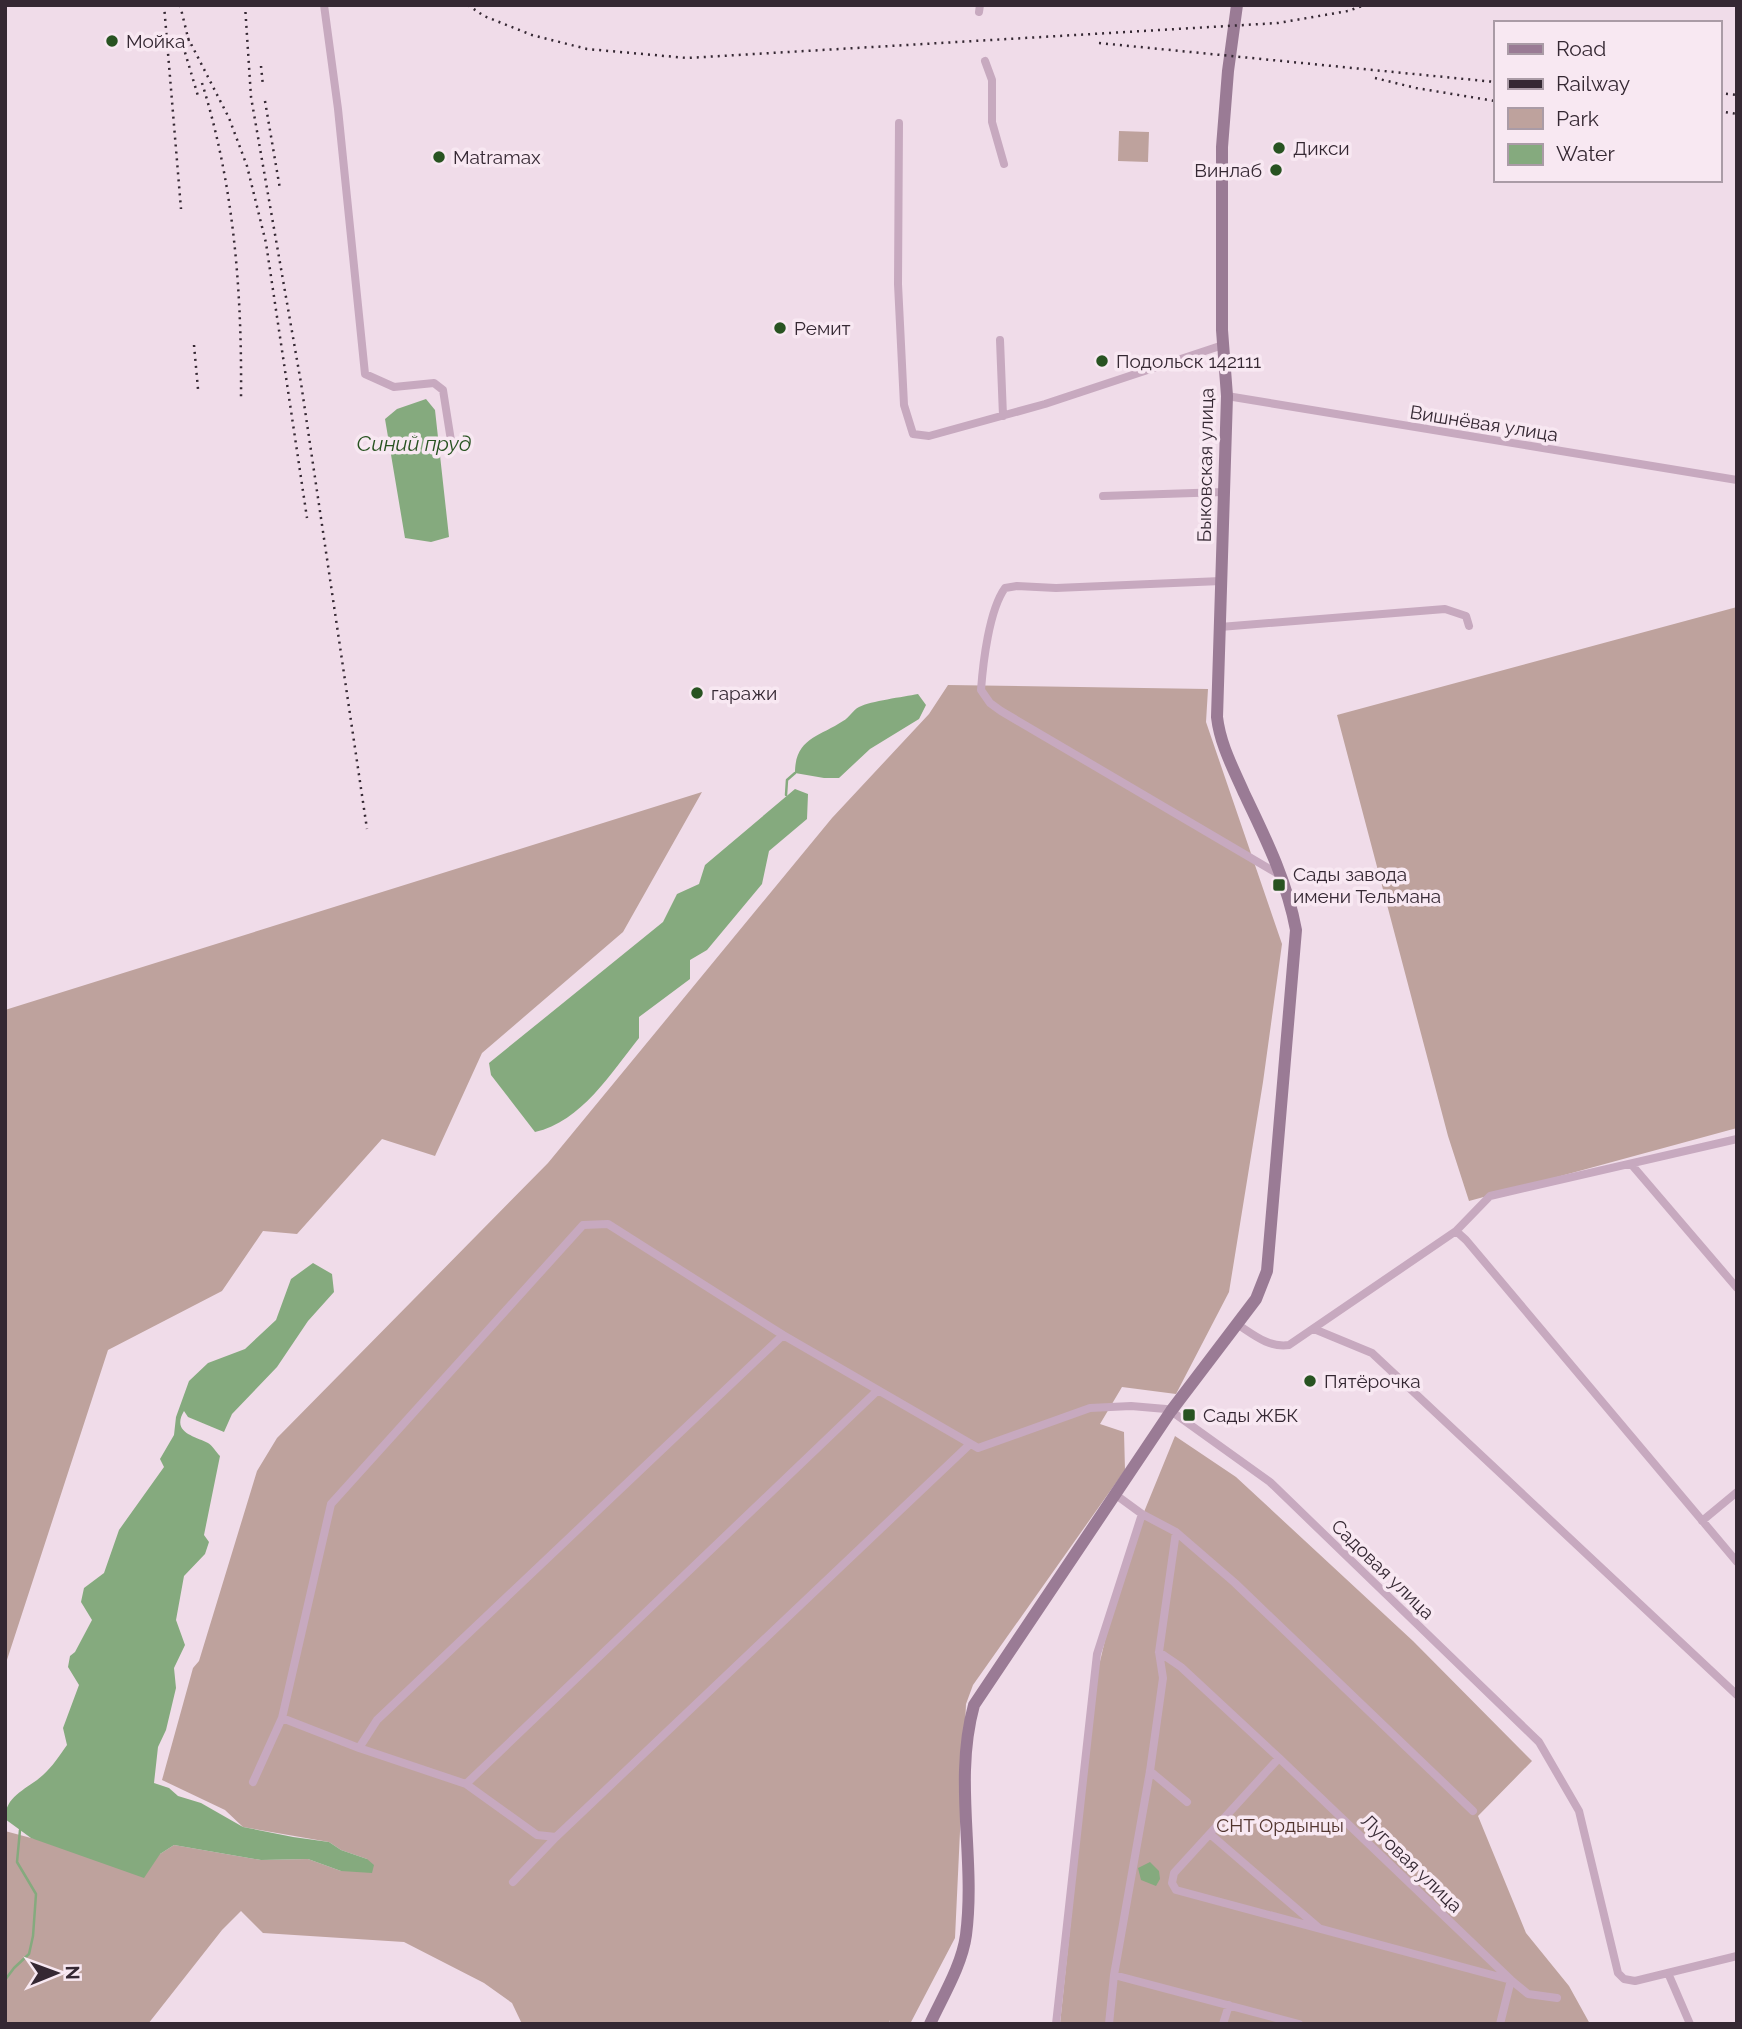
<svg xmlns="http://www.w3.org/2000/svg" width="1742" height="2029" font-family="Raleway,sans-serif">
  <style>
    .green { fill: #bea29d }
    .water { fill: #85aa7e }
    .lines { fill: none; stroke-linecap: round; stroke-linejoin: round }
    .stream { stroke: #85aa7e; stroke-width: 2.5 }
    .street { stroke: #c7a9bf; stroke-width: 8 }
    .secondary { stroke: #9a7b95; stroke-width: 12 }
    .rail { stroke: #352833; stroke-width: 2.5; stroke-dasharray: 2 5; stroke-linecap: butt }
    .poi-dot { fill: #285321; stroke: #f8e8f2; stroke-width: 2.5 }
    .labels { text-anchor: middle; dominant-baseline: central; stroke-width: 7; stroke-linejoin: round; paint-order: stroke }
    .poi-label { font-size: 19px; fill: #352833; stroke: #f8e8f2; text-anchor: start }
    .street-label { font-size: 19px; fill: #352833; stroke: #f8e8f2 }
    .park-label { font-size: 19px; fill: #51342e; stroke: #f8e8f2 }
    .water-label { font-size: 21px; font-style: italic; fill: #285321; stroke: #f8e8f2 }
  </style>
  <rect width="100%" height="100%" fill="#f0dce9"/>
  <path class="green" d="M1119,131l30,1 -1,30 -30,-1z
    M1737,607v521l-268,73 -21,-65 -111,-421z
    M948,685l260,4 -2,33 76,222 -19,138 -34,210 -53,102 -54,-7 -22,37 24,8 1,38 -152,215 -7,19 -11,234 -45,86h-21l1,-4 -2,4h-366l-10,-21 -28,-20 -80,-41 -141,-9 -22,-22 -19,19 -74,94h-143v-193l26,7 129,16 14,-9 87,15 47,-1 33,12 26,-12 -26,-9 -12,-8 -86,-15 -18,-17 -63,-30 31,-112 6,-7 58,-190 20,-33 271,-275 284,-345 97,-104z
    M702,792l-79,140 -141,121 -47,103 -53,-17 -85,95 -34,-3 -41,60 -114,59 -103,316v-656z
    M1175,1436l61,41 177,164 119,120 -54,55 48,117 43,53 21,38h-530l36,-346 28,-117z"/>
  <path class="water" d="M426,399l9,11 14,127 -18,5 -26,-4 -20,-119 12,-10z
    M918,694l8,11 -7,14 -49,30 -31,29h-15l-29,-5c0,-35 24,-36 48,-52 6,-3 10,-11 16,-14 12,-6 44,-10 59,-13z
    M795,789l13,5 -1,25 -38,32 -7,33 -55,66 -17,10v19l-51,38v21c-28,35 -58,84 -104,94l-44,-57 -2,-12 174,-141 14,-28 22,-10 6,-19z
    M313,1263l19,11 2,18 -26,29 -31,46 -45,47 -8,18 -36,-15 -4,-6c-13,22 11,25 24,32 5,3 8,9 12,13l-16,79 5,7 -4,12 -21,22 -8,44 9,25 -11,23 2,20 -10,42 -8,17 -4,36 15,5 9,8 23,7 42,24 50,10 36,5 12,8 26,9 7,6 -2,8 -31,-2 -33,-12 -47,1 -87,-15 -14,9 -16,24 -113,-40 -26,-19c0,-24 23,-30 38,-44 9,-8 17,-20 24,-30l-4,-17 16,-43 -11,-18 2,-11 5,-4 17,-32 -11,-18 3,-14 20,-15 15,-43 45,-63 -4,-8 14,-24 2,-18 13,-36 19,-18 37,-14 31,-29 15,-41z
    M1150,1862l9,9 1,8 -4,7 -15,-6 -3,-12z"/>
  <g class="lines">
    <path class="stream" d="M786,795l1,-15 8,-7
      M5,1980l9,-12 15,-14 4,-18 3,-42 -19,-32 3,-32"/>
    <path class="street" d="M324,5l14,104 27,265 29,13 40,-4 9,7 9,57
      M979,12l1,-7
      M985,61l7,19v42l12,42
      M899,123l-1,161 6,121 9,29 16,2 116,-32 178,-59
      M1000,340l3,76
      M1227,396l510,84
      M1103,496l121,-4
      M1221,581l-165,7 -39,-2 -12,2c-16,22 -22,75 -24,102l9,13 11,8 279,164
      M1220,627l225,-18 21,7 3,10
      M1631,1164l106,124
      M1456,1231l10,9 271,322
      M1237,1324c17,11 32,24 52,21l167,-114 34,-35 247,-57
      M1314,1329l58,24 365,342
      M969,1445l-413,392 -19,-2 -71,-51 -107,-36 -77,-30 49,-214 252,-279 25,-1 175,111 195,113 112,-40 41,-2 35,3 5,2 99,71 269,260 40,69 39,162 6,6 11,2 102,-25
      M1702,1521l35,-29
      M1176,1532l59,51 238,228
      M1159,1652l22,15 98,91 232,222 17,14 29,4
      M359,1748l18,-28 406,-385
      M1279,1758l-105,115 -2,10 4,7 335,90 -11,44
      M1150,1771l37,31
      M253,1782l29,-64
      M466,1784l411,-393
      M1210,1834l109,94
      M513,1882l43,-45
      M1668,1973l22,51
      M1114,1975l36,-204 13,-93 -4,-26 17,-120 -34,-18 -26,-19
      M1056,2024l41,-370 45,-140
      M1109,2024l5,-49 185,49
      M1223,2024l6,-19"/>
    <path class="secondary" d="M930,2024c13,-28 32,-59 36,-89 10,-77 -13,-154 8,-230l197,-294 85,-112 11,-28 29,-341c-9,-49 -31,-93 -52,-137 -11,-25 -24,-49 -27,-76l10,-321 -5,-66v-183l6,-76 9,-66"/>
    <path class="rail" d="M164,5l17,204
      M180,5l10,41
      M245,5l6,92 50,286 66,446
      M468,5l16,11 48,19 55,14 100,9 591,-35 70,-12 17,-6
      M188,38l41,80 18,48 19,77 41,275
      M181,39l17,57
      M1099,43l396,39
      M261,66l2,20
      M1375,78l41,10 79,13
      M202,83c32,102 40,209 39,315
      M1719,93l18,2
      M265,101l15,88
      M1719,111l18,3
      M194,345l4,44"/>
  </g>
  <g class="poi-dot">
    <circle cx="112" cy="41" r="7"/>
    <circle cx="1279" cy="148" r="7"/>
    <circle cx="439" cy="157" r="7"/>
    <circle cx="1276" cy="170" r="7"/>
    <circle cx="780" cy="328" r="7"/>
    <circle cx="1102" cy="361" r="7"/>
    <circle cx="697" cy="693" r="7"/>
    <rect x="1272" y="878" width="14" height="14" rx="3.5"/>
    <circle cx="1310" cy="1381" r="7"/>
    <rect x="1182" y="1408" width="14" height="14" rx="3.5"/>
  </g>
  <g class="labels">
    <g class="poi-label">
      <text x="126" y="41">Мойка</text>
      <text x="1293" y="148">Дикси</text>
      <text x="453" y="157">Matramax</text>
      <text x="1262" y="170" text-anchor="end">Винлаб</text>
      <text x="794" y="328">Ремит</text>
      <text x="1116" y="361">Подольск 142111</text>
      <text x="711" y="693">гаражи</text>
      <text x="1293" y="874">Сады завода<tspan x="1293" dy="22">имени Тельмана</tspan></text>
      <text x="1324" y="1381">Пятёрочка</text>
      <text x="1203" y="1415">Сады ЖБК</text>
    </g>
    <g class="street-label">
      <text transform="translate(1484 423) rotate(9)">Вишнёвая улица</text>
      <text transform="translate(1205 465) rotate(-89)">Быковская улица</text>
      <text transform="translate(1383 1569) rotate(44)">Садовая улица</text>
      <text transform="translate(1412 1863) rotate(44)">Луговая улица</text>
    </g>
    <g class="park-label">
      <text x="1280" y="1825">СНТ Ордынцы</text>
    </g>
    <g class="water-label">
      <text x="414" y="443">Синий пруд</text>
    </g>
  </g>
  <rect width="1742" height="2029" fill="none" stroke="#352833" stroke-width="14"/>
  <rect x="1494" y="21" width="228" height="161" fill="#f8e8f2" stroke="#aa9ba6" stroke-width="2"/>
  <rect x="1508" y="44" width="35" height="10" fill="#9a7b95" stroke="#aa9ba6" stroke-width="2"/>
  <text x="1556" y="56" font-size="21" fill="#352833">Road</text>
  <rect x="1508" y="79" width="35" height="10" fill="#352833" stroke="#aa9ba6" stroke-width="2"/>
  <text x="1556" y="91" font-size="21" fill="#352833">Railway</text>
  <rect x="1508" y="108" width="35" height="21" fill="#bea29d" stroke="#aa9ba6" stroke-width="2"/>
  <text x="1556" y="126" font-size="21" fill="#352833">Park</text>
  <rect x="1508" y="144" width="35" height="21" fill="#85aa7e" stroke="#aa9ba6" stroke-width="2"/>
  <text x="1556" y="161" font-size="21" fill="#352833">Water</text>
  <g transform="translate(56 1973) rotate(89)" stroke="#f8e8f2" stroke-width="5" paint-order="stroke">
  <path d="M0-5L12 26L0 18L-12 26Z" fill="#352833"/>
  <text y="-10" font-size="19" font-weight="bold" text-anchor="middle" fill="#352833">N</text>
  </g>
</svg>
